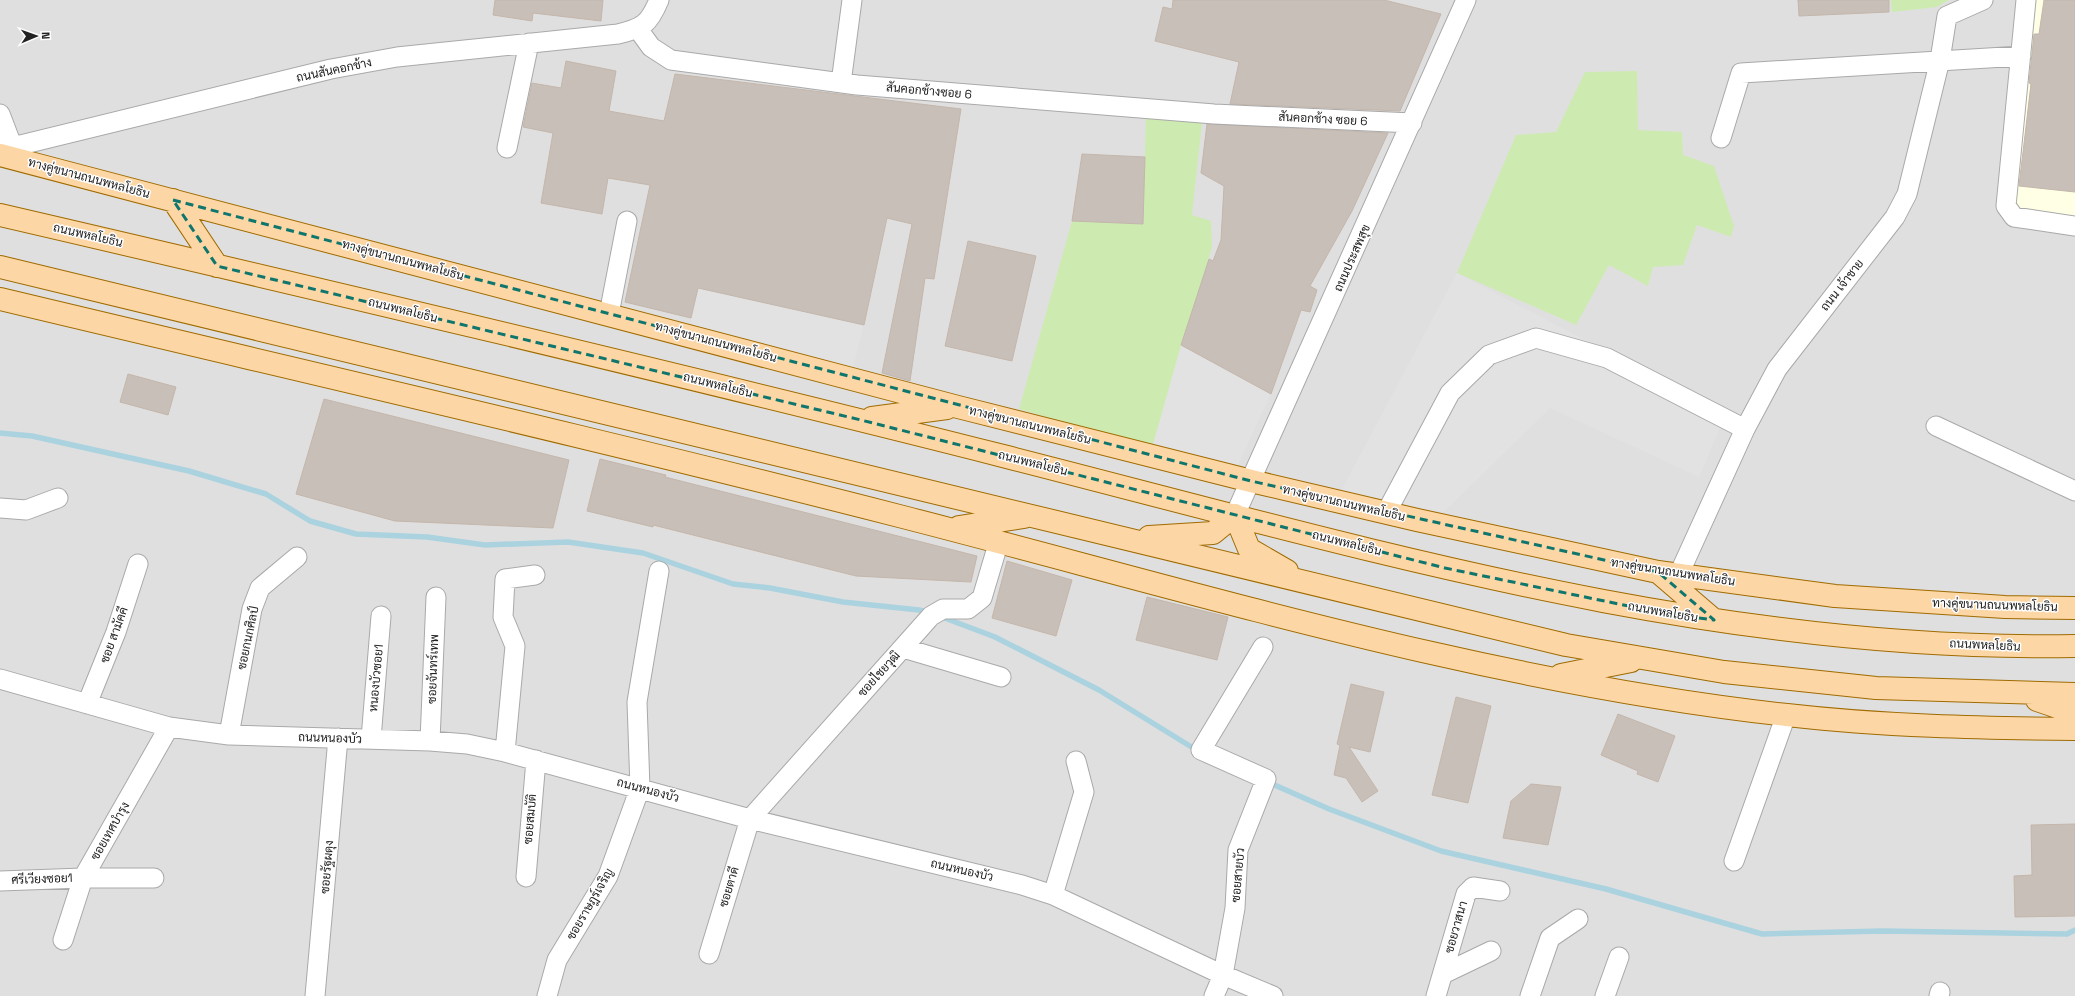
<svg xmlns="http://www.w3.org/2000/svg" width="2075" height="996" font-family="'Space Grotesk',Sarabun,sans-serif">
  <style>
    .residential { fill: #e0dfdf }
    .education { fill: #ffffe5 }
    .grass { fill: #cdebb0 }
    .parking { fill: #e2e2e2 }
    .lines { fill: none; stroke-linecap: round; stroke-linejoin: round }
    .stream { stroke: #aad3df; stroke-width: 5.5 }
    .building { fill: #c7bfb8; stroke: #c4b6ab }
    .minor-casing { stroke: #a9a9a9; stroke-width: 21 }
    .major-casing { stroke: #a06b00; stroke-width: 24 }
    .minor { stroke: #fff; stroke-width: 19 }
    .major { stroke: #fcd6a4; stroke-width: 22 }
    .marked { fill: none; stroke: #0f766e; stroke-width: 3; stroke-dasharray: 8 5; stroke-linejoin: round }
    .labels { text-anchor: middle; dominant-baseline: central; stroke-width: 3; stroke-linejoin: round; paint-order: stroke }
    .street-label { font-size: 12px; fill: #222; stroke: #fff }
  </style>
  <rect width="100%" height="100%" fill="#f2efe9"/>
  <path class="residential" d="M0,0h2075v996h-2075z"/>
  <path class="education" d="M2034,0h41v218l-61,-9z"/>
  <path class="grass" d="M1891,0h58l-12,7 -45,5z
    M1637,71l1,59 44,2 1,23 31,11 20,60 -3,11 -34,-12 -14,40 -30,2 -5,19 -39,-21 -33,60 -119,-52 59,-138 40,-3 29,-60z
    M1146,118l56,4 -10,93 19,6 1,26 -60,201 -133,-39 53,-188 71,3z"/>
  <path class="parking" d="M1457,273l269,141 -27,63 -149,-69 -106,104 -103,-21z
    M698,288l166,37 -12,46 -161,-42v-11z
    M1181,345l90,49 -35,75 -84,-21z"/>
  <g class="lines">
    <path class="stream" d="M0,433l32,3 157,35 77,23 44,27 46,13 71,3 58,8 83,-3 75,11 90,31 37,4 73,14 76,8 8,2
      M942,617l53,20 104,53 99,61
      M1268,782l61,27 112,42 165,38 156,45 121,-3 184,3 8,-4"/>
  </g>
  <path class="building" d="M495,0h108l-2,21 -68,-8 -1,8 -39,-6z
    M1173,0h211l57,14 -41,97 -170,-7 9,-42 -84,-21 8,-34 9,2z
    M1798,0h91v12l-90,4z
    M2044,0h31v192l-56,-6 12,-102 -2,-1 5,-49h5z
    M566,61l50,10 -7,40 55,10 11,-47 286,35 -27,170 -9,-1 -15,103 -28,-8 30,-149 -25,-6 -23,107 -166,-37 -7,30 -66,-16 25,-117 -42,-7 -6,36 -61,-11 12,-70 -30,-6 9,-44 29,5z
    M1207,124l181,9 -36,78 -42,75 7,4 -7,22 -9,-2 -30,84 -90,-49 28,-86 4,2 8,-21 3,-54 -23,-13z
    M1082,154l63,3 -2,67 -71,-3z
    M968,241l68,15 -24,105 -67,-15z
    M128,374l48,13 -8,28 -48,-13z
    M324,399l245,61 -16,68 -158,-7 -99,-27z
    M600,459l66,16 -1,2 312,79 -6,26 -115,-6 -203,-51v2l-66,-16z
    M1007,561l65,19 -16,56 -64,-18z
    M1147,597l81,20 -11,43 -81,-20z
    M1351,684l33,8 -14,60 -21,-5 29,44 -16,11 -16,-24 -12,-3 6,-30 -3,-1z
    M1456,697l35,9 -23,97 -36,-8z
    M1618,714l57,22 -17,46 -21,-8 1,-3 -37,-16z
    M1531,784l30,3 -13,58 -45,-7 8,-37z
    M2075,824v92l-60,1 -1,-41 18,-1 -1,-50z"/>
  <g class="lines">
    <g class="minor-casing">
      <path id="minor" d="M2026,0l-20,206 8,11 61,9
        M638,29l13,18 20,13 186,25 357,29 198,9
        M841,83l11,-83
        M0,114l13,34
        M1721,138l20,-65 280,-17
        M507,148l22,-105
        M0,150l331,-81 66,-12 221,-23c25,-6 31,-10 41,-34
        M609,314l18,-93
        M1936,426l139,65
        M0,508l26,2 32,-12
        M1386,513l64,-120 39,-38 47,-17 71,20 138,71
        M1235,515l231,-515
        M1679,574l66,-145 32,-60 118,-152 12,-23 33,-134 7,-44 36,-16
        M903,648l98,29
        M0,679l169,48 60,8 201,6 37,3 38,8 245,67 272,66 31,10 170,80 50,21
        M87,704l29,-72 22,-68
        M229,735l23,-126 8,-21 37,-31
        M371,739l10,-123
        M430,741l6,-144
        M505,752l10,-106 -12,-29 2,-38 30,-4
        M1734,861l52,-146
        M526,877l10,-117
        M0,881l83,-3h71
        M1053,895l31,-103 -8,-31
        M63,940l20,-62 86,-151
        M709,954l41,-135 181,-203 12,-7h25l14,-11 17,-57
        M1443,974l48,-23
        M315,996l23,-258
        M547,996l10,-36 51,-84 32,-88 -3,-86 22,-131
        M1214,996l9,-21 12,-67 3,-58 28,-71 -65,-29 62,-103
        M1436,996l30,-102 7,-7 27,4
        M1530,996l20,-58 28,-19
        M1605,996l14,-39
        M1939,996l1,-4"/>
    </g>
    <g class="major-casing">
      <path id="major" d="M0,155l958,252 293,74 166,39 241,52 177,24 170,11 70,1
        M173,200l44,66
        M0,215c336,78 672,157 1007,242 350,89 703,196 1068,189
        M0,267l1566,378 158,27 152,16 199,6
        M0,299c301,72 603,141 903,218 292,75 583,165 884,198 96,11 192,13 288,14
        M872,418l75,-10
        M1235,515l14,34 38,22
        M959,527l65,-10
        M1149,537l64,-4 22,-18
        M1658,572l56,48
        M1561,675l70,-14
        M2037,700l38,13"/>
    </g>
    <use href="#minor" class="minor"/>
    <use href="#major" class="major"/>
  </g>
  <path class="marked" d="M173,200l1078,281 407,91 56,48 -47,-6 -222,-46 -584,-148 -644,-154z"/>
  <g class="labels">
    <g class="street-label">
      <text transform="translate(334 70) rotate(-12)">ถนนสันคอกช้าง</text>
      <text transform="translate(929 91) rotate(5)">สันคอกช้างซอย 6</text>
      <text transform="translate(1323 119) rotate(3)">สันคอกช้าง ซอย 6</text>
      <text transform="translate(89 178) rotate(15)">ทางคู่ขนานถนนพหลโยธิน</text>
      <text transform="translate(88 235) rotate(13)">ถนนพหลโยธิน</text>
      <text transform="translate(1352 258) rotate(-66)">ถนนประสพสุข</text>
      <text transform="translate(403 260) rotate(15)">ทางคู่ขนานถนนพหลโยธิน</text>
      <text transform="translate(1842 285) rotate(-52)">ถนน เจ้าชาย</text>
      <text transform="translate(403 310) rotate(14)">ถนนพหลโยธิน</text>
      <text transform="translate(716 342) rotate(15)">ทางคู่ขนานถนนพหลโยธิน</text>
      <text transform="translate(718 385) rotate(14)">ถนนพหลโยธิน</text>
      <text transform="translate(1030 425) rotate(14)">ทางคู่ขนานถนนพหลโยธิน</text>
      <text transform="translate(1033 463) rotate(14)">ถนนพหลโยธิน</text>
      <text transform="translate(1344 503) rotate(13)">ทางคู่ขนานถนนพหลโยธิน</text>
      <text transform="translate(1347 543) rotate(14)">ถนนพหลโยธิน</text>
      <text transform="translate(1673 572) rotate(9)">ทางคู่ขนานถนนพหลโยธิน</text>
      <text transform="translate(1995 605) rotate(2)">ทางคู่ขนานถนนพหลโยธิน</text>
      <text transform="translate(1663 612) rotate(10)">ถนนพหลโยธิน</text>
      <text transform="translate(114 635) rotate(-70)">ซอย สามัคคี</text>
      <text transform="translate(248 638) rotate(-78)">ซอยกนกศิลป์</text>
      <text transform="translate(1985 645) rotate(3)">ถนนพหลโยธิน</text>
      <text transform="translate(433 669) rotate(-88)">ซอยจันทร์เทพ</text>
      <text transform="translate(879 674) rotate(-48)">ซอยไชยวุฒิ</text>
      <text transform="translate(376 678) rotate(-85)">หนองบัวซอย1</text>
      <text transform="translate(330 738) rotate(2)">ถนนหนองบัว</text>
      <text transform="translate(648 790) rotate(15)">ถนนหนองบัว</text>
      <text transform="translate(530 819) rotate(-85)">ซอยสมบัติ</text>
      <text transform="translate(110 831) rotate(-60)">ซอยเทศบำรุง</text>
      <text transform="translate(327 867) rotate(-85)">ซอยรัฐผดุง</text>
      <text transform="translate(962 870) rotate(13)">ถนนหนองบัว</text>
      <text transform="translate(1238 875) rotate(-85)">ซอยสายบัว</text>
      <text transform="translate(42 879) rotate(-2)">ศรีเวียงซอย1</text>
      <text transform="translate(729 887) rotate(-73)">ซอยตาดี</text>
      <text transform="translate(590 904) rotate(-60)">ซอยราษฎร์เจริญ</text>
      <text transform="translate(1456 927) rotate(-74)">ซอยวาสนา</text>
    </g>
  </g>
  <g transform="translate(36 36) rotate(88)" stroke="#ffffff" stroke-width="3" paint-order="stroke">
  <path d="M0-3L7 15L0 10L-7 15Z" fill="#222222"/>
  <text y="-6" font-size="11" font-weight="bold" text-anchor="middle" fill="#222222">N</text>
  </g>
</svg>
